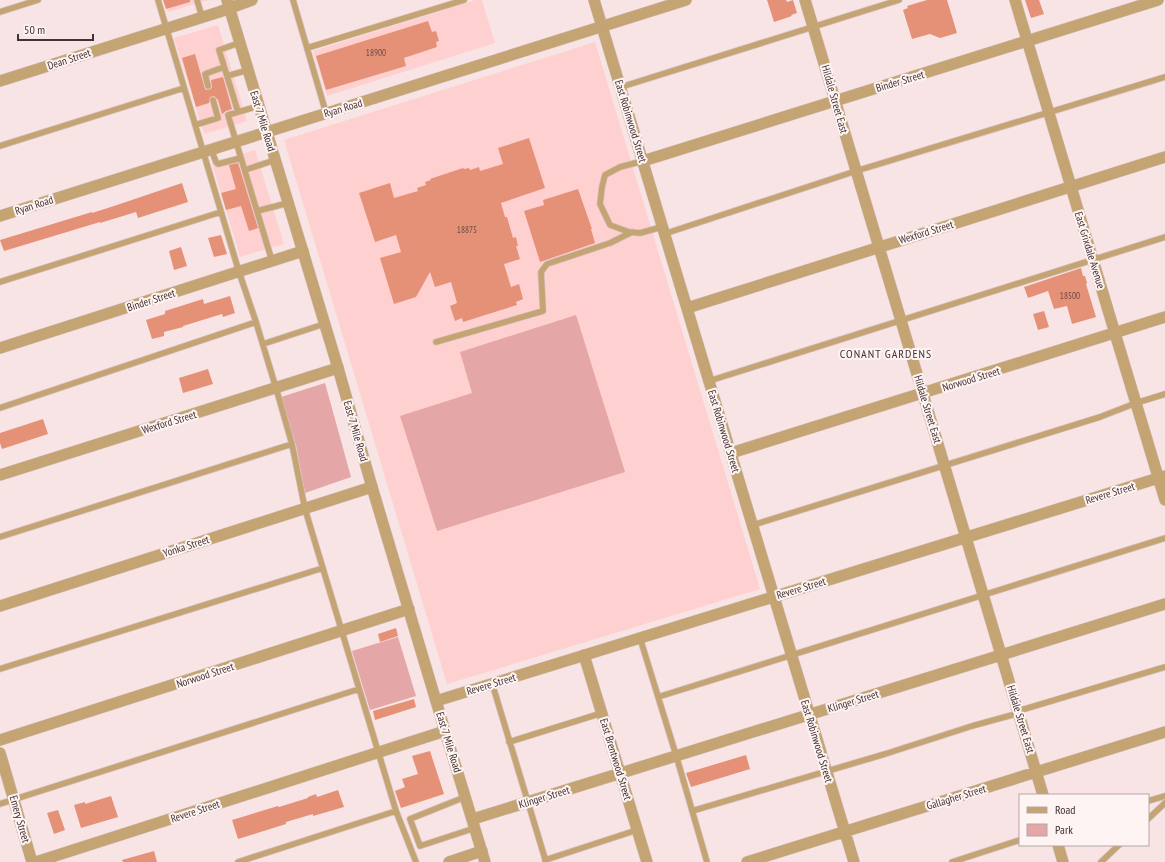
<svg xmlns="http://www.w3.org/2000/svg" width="1165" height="862" font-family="'PT Sans Narrow',sans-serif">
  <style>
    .built { fill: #ffd0d0 }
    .green { fill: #e4a6a7 }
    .building { fill: #e59178 }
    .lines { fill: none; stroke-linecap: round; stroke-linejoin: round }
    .service-casing { stroke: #d4c0c0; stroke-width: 7 }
    .minor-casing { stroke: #d4c0c0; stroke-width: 12 }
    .tertiary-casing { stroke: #d4c0c0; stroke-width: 12 }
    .service { stroke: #c4a473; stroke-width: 5.5 }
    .minor { stroke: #c4a473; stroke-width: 11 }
    .tertiary { stroke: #c4a473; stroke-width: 11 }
    .labels { text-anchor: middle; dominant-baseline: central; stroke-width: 4; stroke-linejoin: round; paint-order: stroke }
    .number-label { font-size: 9px; fill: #6c4943 }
    .street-label { font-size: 11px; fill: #443131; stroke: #fef4f4 }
    .neighbourhood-label { font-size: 12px; letter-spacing: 1px; fill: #443131; stroke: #fef4f4 }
  </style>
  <rect width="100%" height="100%" fill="#f8e4e4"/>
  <path class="built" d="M164,0h45l-41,12z
    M475,0h7l13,43 -168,53 -14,-45z
    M218,25l29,96 -43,13 -30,-96z
    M595,42l165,547 -313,95 -163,-544z
    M255,150l29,94 -44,13 -28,-94z"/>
  <path class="green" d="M576,315l49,157 -188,59 -37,-115 72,-23 -12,-41z
    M325,383l26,94 -46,16 -9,-48 -15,-48z
    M398,637l18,59 -46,14 -18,-59z"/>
  <path class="building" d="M163,0h27v2l-24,7z
    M767,0h19l1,2 6,-2 4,13 -6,2 1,1 -18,6z
    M927,0h20l10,33 -17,5 -10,-4 -18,5 -9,-29 5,-2 -1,-2z
    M1025,0h14l5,14 -13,4z
    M428,21l4,11 4,-1 3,10 -3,1 1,5 -33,11 2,8 -80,24 -10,-34z
    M195,54l10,35 2,1 4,-1 1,-2 -1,-7 12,-3 9,32 -6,2 -4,3 -4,-14 -4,-4 -4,1 -1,6 -13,4 -14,-49z
    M529,138l16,50 -44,15 4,14h2l6,21 3,-1 2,9h-2l4,13 -16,5 7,23 8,-3 4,15 -7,3 1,3 -54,17 -1,-4 -7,3 -5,-15 7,-3 -6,-21 -16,5 -5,-15 -14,25 -22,7 -14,-46 21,-6 -5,-17 -21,7 -16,-49 31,-10 4,15 24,-7 -1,-3 9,-3 -1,-3 6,-2 -1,-1 33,-11 1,1 5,-1 1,2 9,-3 1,4 23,-7 -5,-16z
    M238,163l20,65 -9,3 -8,-25 -15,4 -5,-17 15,-4 -7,-24z
    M182,183l6,19 -50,16 -2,-6 -36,11v-1l-96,29 -4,-11 92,-28v1l22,-7z
    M578,189l14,40h-1l4,14 -55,19 -16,-51 20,-6 -1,-5z
    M221,235l6,19 -13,3 -6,-19z
    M181,247l6,19 -13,4 -5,-19z
    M1081,268l2,8h2l2,7 -1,1 10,33 -24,7 -5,-18 -13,3 -6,-18 -20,7 -4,-11z
    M230,296l5,17 -12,4 -1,-3 -39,12v1l-19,5v4l-12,3 -6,-19 19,-6v-3l38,-12 1,5z
    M1044,311l5,16 -11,3 -5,-16z
    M208,369l5,15 -30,9 -4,-15z
    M43,419l5,15 -46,15 -2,-6v-10z
    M396,628l2,8 -18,6 -2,-8z
    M414,699l2,8 -41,13 -2,-9z
    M430,751l14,43 -43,14 -6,-17 10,-4 -3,-8 16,-5 -6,-18z
    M746,755l4,14 -59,18 -5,-14z
    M338,790l6,17 -31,9v-2l-27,8v2l-48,15 -6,-19 46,-14 1,1 29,-9v-1l8,-3 1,3z
    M111,796l7,21 -37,11 -7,-23 11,-3v2z
    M58,810l7,20 -11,4 -7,-21z
    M154,851l3,11h-34l-1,-2z"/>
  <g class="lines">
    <g class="service-casing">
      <path id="service" d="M158,0l81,272 17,50 20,66 16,56 13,65 91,302 20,51
        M197,0l5,17
        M293,0l33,113
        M0,12l38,-12
        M239,43l-20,7 8,26 21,-6
        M307,48l157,-48
        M227,76l11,36 21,-6
        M208,86l-3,-12 19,-7
        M621,87l278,-87
        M238,112l-10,3 44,146
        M195,125l23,-7 -5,-18
        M0,146l184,-58
        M211,149l5,13 2,2 23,-6
        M643,161l-23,6 -15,8 -3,12 -2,17 10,21 19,7 11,1 22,-6
        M245,170l30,-10
        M257,211l31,-8
        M664,234l192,-63 309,-94
        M0,282l221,-70
        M436,342l107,-31 -2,-39 6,-8 63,-21 22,-11
        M263,344l61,-20
        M709,381l456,-144
        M0,408l256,-86
        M753,525l347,-108 36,-14 29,-9
        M0,537l292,-93
        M640,638l36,117 31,107
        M0,669l323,-101
        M492,683l54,179
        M658,697l507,-159
        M1018,711l147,-44
        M509,742l93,-29
        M465,797l-55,22 10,27 55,-18
        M1148,801l17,-5
        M0,804l359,-115
        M692,811l193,-57 87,-28 47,-13
        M1148,819l17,-16
        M545,860l92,-30
        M238,862l158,-51
        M952,862l68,-22
        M1101,862l18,-17"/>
    </g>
    <g class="minor-casing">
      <path id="minor" d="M594,0l260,862
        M805,0l238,795
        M1015,0l150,500
        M0,81l219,-69 33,-12
        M643,161l515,-161
        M687,308l478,-151
        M0,348l303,-97
        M731,453l434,-136
        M0,475l338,-107
        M0,606l372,-119
        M584,655l63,207
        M436,701l729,-225
        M0,740l409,-131
        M0,753l32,109
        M473,819l692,-215
        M1058,845l5,17
        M36,862l409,-131
        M449,862l33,-11
        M747,862l418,-130"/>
    </g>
    <g class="tertiary-casing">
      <path id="tertiary" d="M227,0l111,368 34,119 73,244 40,131
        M0,216l686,-216"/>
    </g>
    <use href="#service" class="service"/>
    <use href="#minor" class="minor"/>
    <use href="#tertiary" class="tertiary"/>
  </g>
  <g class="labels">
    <g class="number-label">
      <text x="376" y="52">18900</text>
      <text x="467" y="229">18875</text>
      <text x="1070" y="295">18500</text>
    </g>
    <g class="street-label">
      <text transform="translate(69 59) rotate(-18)">Dean Street</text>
      <text transform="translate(900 81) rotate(-17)">Binder Street</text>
      <text transform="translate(835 99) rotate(74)">Hildale Street East</text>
      <text transform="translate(343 108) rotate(-17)">Ryan Road</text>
      <text transform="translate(263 121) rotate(73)">East 7 Mile Road</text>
      <text transform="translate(631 121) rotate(73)">East Robinwood Street</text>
      <text transform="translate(34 205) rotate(-18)">Ryan Road</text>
      <text transform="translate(926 232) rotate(-17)">Wexford Street</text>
      <text transform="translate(1090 250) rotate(73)">East Grixdale Avenue</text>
      <text transform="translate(151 300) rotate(-18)">Binder Street</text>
      <text transform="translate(971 379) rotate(-17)">Norwood Street</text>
      <text transform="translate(928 409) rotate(73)">Hildale Street East</text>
      <text transform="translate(169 422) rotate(-17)">Wexford Street</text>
      <text transform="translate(356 431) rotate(74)">East 7 Mile Road</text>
      <text transform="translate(724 431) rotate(73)">East Robinwood Street</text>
      <text transform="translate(1110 493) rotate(-17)">Revere Street</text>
      <text transform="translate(186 546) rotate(-18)">Yonka Street</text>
      <text transform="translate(801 588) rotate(-17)">Revere Street</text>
      <text transform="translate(205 675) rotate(-18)">Norwood Street</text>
      <text transform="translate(491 684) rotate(-17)">Revere Street</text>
      <text transform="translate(853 701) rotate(-17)">Klinger Street</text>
      <text transform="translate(1021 719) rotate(73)">Hildale Street East</text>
      <text transform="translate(817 741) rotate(73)">East Robinwood Street</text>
      <text transform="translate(449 742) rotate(73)">East 7 Mile Road</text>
      <text transform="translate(616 759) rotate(73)">East Brentwood Street</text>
      <text transform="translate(544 797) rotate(-17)">Klinger Street</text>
      <text transform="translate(956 797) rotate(-17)">Gallagher Street</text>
      <text transform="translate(195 811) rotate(-18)">Revere Street</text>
      <text transform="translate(20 819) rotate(74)">Emery Street</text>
    </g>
    <g class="neighbourhood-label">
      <text x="886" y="353">CONANT GARDENS</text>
    </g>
  </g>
  <rect x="1019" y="794" width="130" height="52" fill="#fef4f4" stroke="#b4a6a6"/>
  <rect x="1027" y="807" width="20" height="6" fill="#c4a473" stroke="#b4a6a6"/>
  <text x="1055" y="814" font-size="12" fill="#443131">Road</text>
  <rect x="1027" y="824" width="20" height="12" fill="#e4a6a7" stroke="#b4a6a6"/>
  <text x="1055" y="834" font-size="12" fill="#443131">Park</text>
  <path d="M18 34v6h75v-6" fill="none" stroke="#443131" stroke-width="2"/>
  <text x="24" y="34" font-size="12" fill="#443131" stroke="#fef4f4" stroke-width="3" paint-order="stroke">50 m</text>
</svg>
